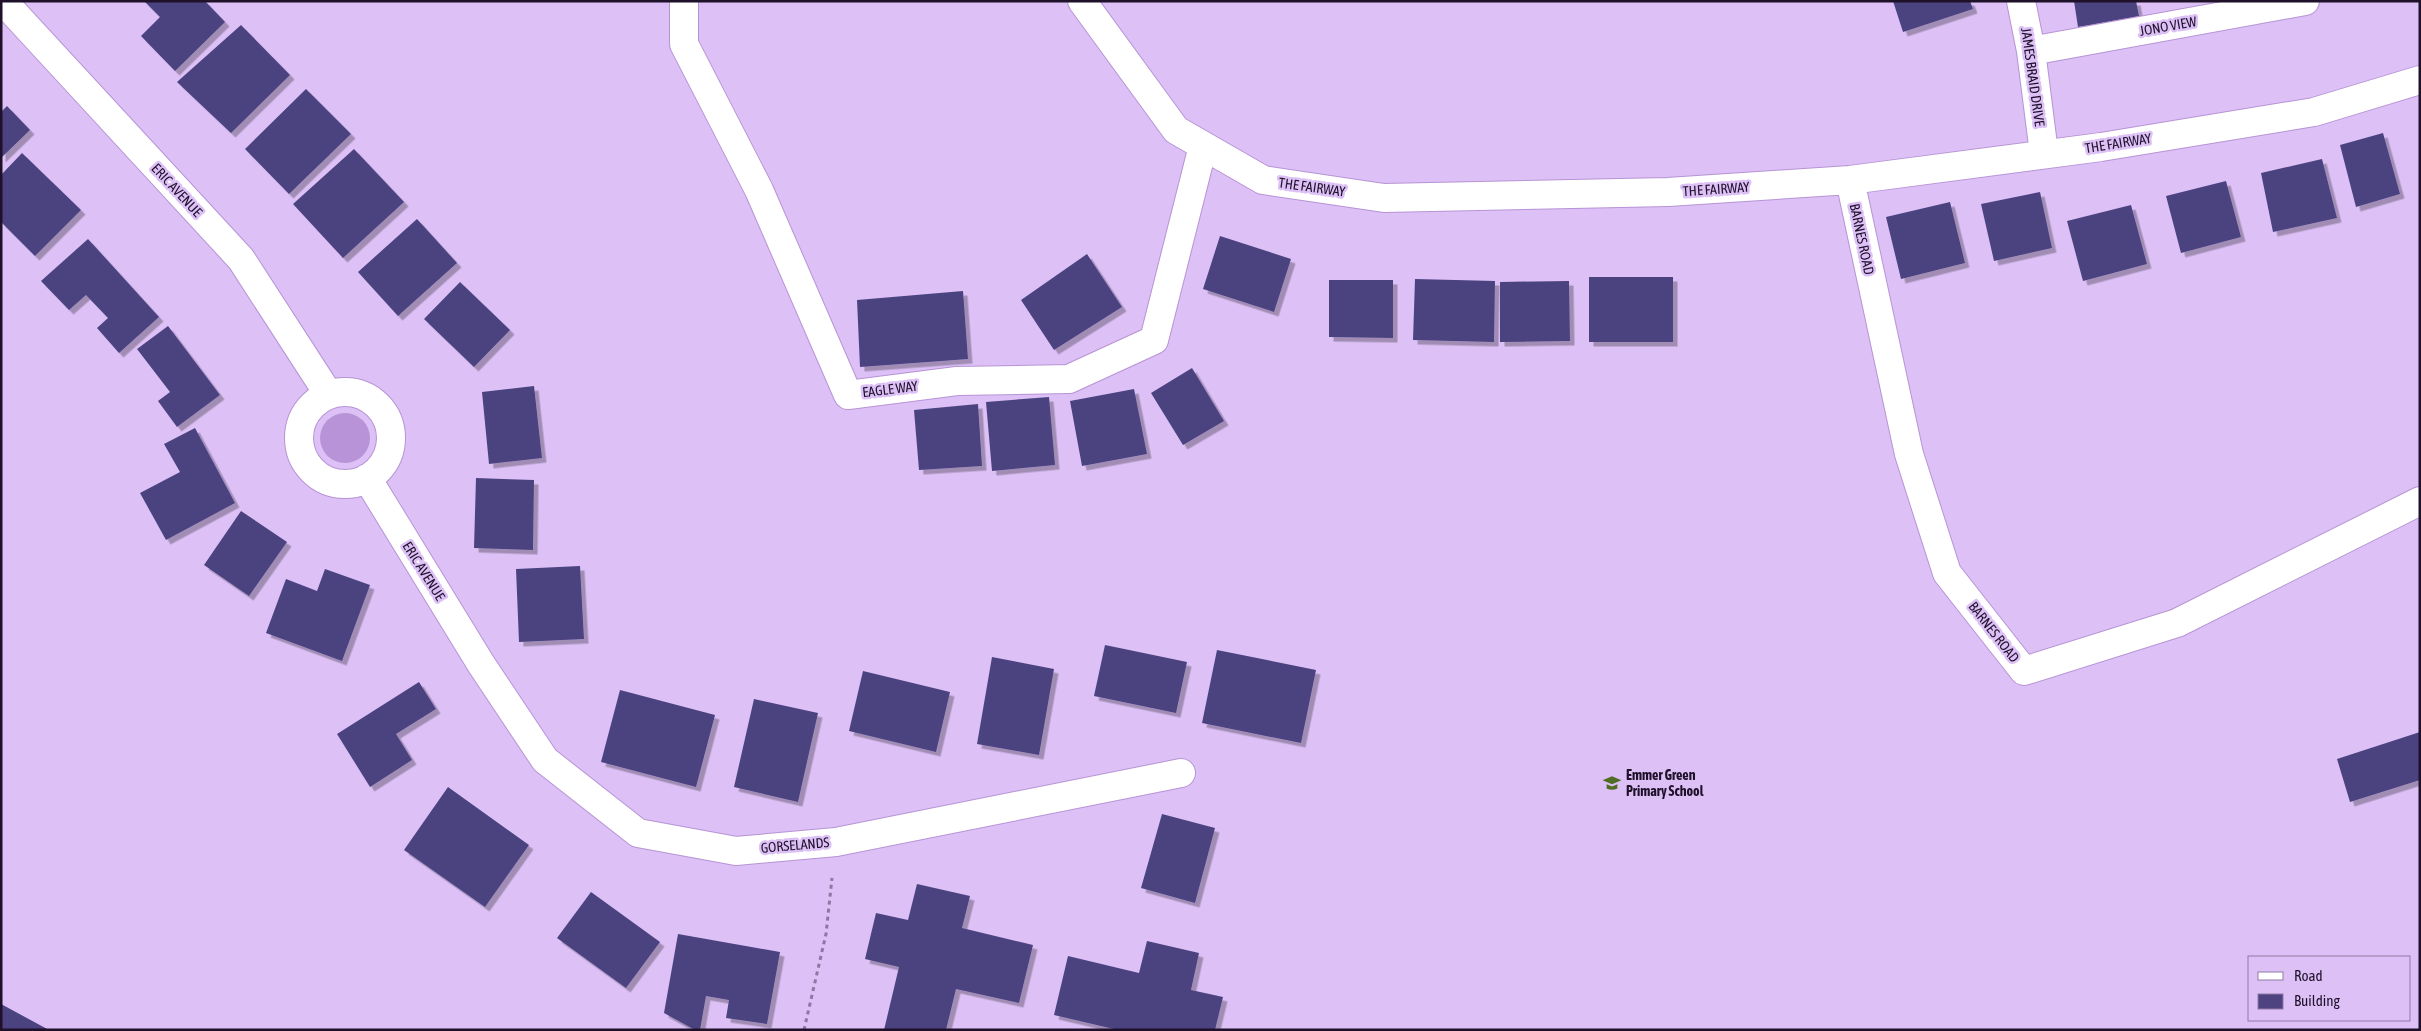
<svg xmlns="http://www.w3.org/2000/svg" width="2421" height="1031" font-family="'Asap Condensed',sans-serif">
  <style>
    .green { fill: #b893d7 }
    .building { fill: #4c4380; filter: url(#shadow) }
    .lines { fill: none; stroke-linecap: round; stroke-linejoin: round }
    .minor-casing { stroke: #b794d5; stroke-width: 30 }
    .path { stroke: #8e78a2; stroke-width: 3; stroke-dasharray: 4 4; stroke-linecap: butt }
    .minor { stroke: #fff; stroke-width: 28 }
    .labels { text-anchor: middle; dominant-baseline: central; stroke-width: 5; stroke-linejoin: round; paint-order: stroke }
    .street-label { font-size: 14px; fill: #1f112a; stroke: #dcc0f6 }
    .poi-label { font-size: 14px; font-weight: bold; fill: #1f112a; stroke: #dcc0f6; text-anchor: start }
  </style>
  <defs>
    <filter id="shadow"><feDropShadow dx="4.5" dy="4.5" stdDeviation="0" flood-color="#0004"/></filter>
  </defs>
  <rect width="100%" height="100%" fill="#dcc0f6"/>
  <path class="green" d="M320 438a25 25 0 1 1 50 0a25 25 0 1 1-50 0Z"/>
  <path class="building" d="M144,1h61l20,21 -50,49 -34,-35 19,-19z
    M1893,1h77l3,8 -70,23z
    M2074,1h62l3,15 -61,11z
    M241,25l49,50 -59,58 -54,-51z
    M306,89l45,45 -62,60 -44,-45z
    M7,106l23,24 -29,28v-46z
    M2383,133l17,61 -44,13 -16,-62z
    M354,149l50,53 -61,56 -50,-54z
    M22,153l59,57 -46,46 -34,-34v-47z
    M2322,159l15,59 -64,14 -12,-59z
    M2226,181l15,56 -60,16 -15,-57z
    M2040,192l12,56 -58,13 -13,-57z
    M1950,202l15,61 -64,16 -15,-62z
    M2131,205l16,59 -64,17 -16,-60z
    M417,219l40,44 -59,53 -40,-44z
    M1220,236l71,23 -17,53 -71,-23z
    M88,239l71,78 -40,36 -22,-25 11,-10 -22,-23 -17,15 -28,-29z
    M1087,254l35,53 -68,43 -33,-50z
    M1589,277h84v65h-84z
    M1415,279l80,2 -1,61 -81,-2z
    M1329,280h64v58l-64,-1z
    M1569,281l1,60 -70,1v-60z
    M460,282l50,48 -36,37 -50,-48z
    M963,291l5,68 -108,8 -3,-67z
    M168,326l52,69 -43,32 -19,-26 12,-9 -33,-43z
    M1192,368l32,53 -41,24 -32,-52z
    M534,386l8,72 -53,6 -7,-72z
    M1134,389l13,65 -65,12 -12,-65z
    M1049,397l6,68 -63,6 -6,-69z
    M978,404l4,62 -63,4 -5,-60z
    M195,428l40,75 -69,37 -26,-47 40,-21 -16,-28z
    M476,478l58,2 -1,70 -59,-2z
    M241,511l46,31 -38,54 -45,-31z
    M580,566l4,73 -65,3 -3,-73z
    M325,569l45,16 -28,76 -76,-28 20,-54 31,12z
    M1105,645l82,17 -11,51 -82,-17z
    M1217,650l99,20 -15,73 -99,-20z
    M992,657l62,12 -15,86 -62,-11z
    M863,671l87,21 -14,60 -87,-21z
    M419,682l17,27 -40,25 16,26 -42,27 -33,-53z
    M620,690l95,25 -19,72 -95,-25z
    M754,699l64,14 -20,89 -64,-15z
    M2420,732v48l-70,22 -13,-43z
    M448,787l81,58 -44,62 -81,-57z
    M1162,814l53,14 -20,75 -54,-15z
    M917,884l53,12 -8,32 71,17 -14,58 -63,-14 -10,41h-62l15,-63 -34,-8 11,-46 32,7z
    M591,892l69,50 -34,46 -69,-50z
    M678,934l102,18 -13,72 -41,-6 3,-18 -23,-4 -6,34h-5l-31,-17z
    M1147,941l52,12 -8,37 32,7 -8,33h-97l-64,-15 14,-59 71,17z
    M1,1004l48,26h-48z"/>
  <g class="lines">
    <g class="minor-casing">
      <path id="minor" d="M3,1l238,258 88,136
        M684,1v43l75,146 89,205 109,-14 112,-2 85,-39 49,-194
        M1082,1l94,129 87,50 121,18 284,-6 182,-12 251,-33 213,-35 106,-32
        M2021,1l10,50 13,102
        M2031,51l274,-50
        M1850,180l59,274 38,119 77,98 153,-48 243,-122
        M299 438a46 46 0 1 1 92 0a46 46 0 1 1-92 0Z
        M367,478l114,186 64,96 93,73 98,18 100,-9 345,-69"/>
    </g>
    <path class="path" d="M804,1030l22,-96 6,-56"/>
    <use href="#minor" class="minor"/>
  </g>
  <defs>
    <g id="school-bare" transform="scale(1.35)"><path d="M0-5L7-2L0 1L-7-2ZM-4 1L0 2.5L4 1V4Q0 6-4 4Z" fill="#506e23" stroke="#dcc0f6" stroke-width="2.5" paint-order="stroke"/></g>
  </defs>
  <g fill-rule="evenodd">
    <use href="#school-bare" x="1612" y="783"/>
  </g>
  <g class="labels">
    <g class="street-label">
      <text transform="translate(2168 26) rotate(-10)">JONO VIEW</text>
      <text transform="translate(2033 77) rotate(82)">JAMES BRAID DRIVE</text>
      <text transform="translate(2118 143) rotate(-9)">THE FAIRWAY</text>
      <text transform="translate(1312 187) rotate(8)">THE FAIRWAY</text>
      <text transform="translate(1716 189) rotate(-4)">THE FAIRWAY</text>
      <text transform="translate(177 190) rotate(47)">ERIC AVENUE</text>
      <text transform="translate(1862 239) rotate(78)">BARNES ROAD</text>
      <text transform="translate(890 389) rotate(-7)">EAGLE WAY</text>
      <text transform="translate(424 571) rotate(58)">ERIC AVENUE</text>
      <text transform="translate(1994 632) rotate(52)">BARNES ROAD</text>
      <text transform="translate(795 845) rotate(-5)">GORSELANDS</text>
    </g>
    <g class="poi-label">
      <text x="1626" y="775">Emmer Green<tspan x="1626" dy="16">Primary School</tspan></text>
    </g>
  </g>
  <rect width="2421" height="1031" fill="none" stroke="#1f112a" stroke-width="5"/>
  <rect x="2248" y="956" width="162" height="65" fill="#dcc0f6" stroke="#907aa4"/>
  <rect x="2258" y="972" width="25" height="8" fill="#ffffff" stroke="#907aa4"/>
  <text x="2294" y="981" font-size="15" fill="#1f112a">Road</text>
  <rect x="2258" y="994" width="25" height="15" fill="#4c4380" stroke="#907aa4"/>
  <text x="2294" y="1006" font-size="15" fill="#1f112a">Building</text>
</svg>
